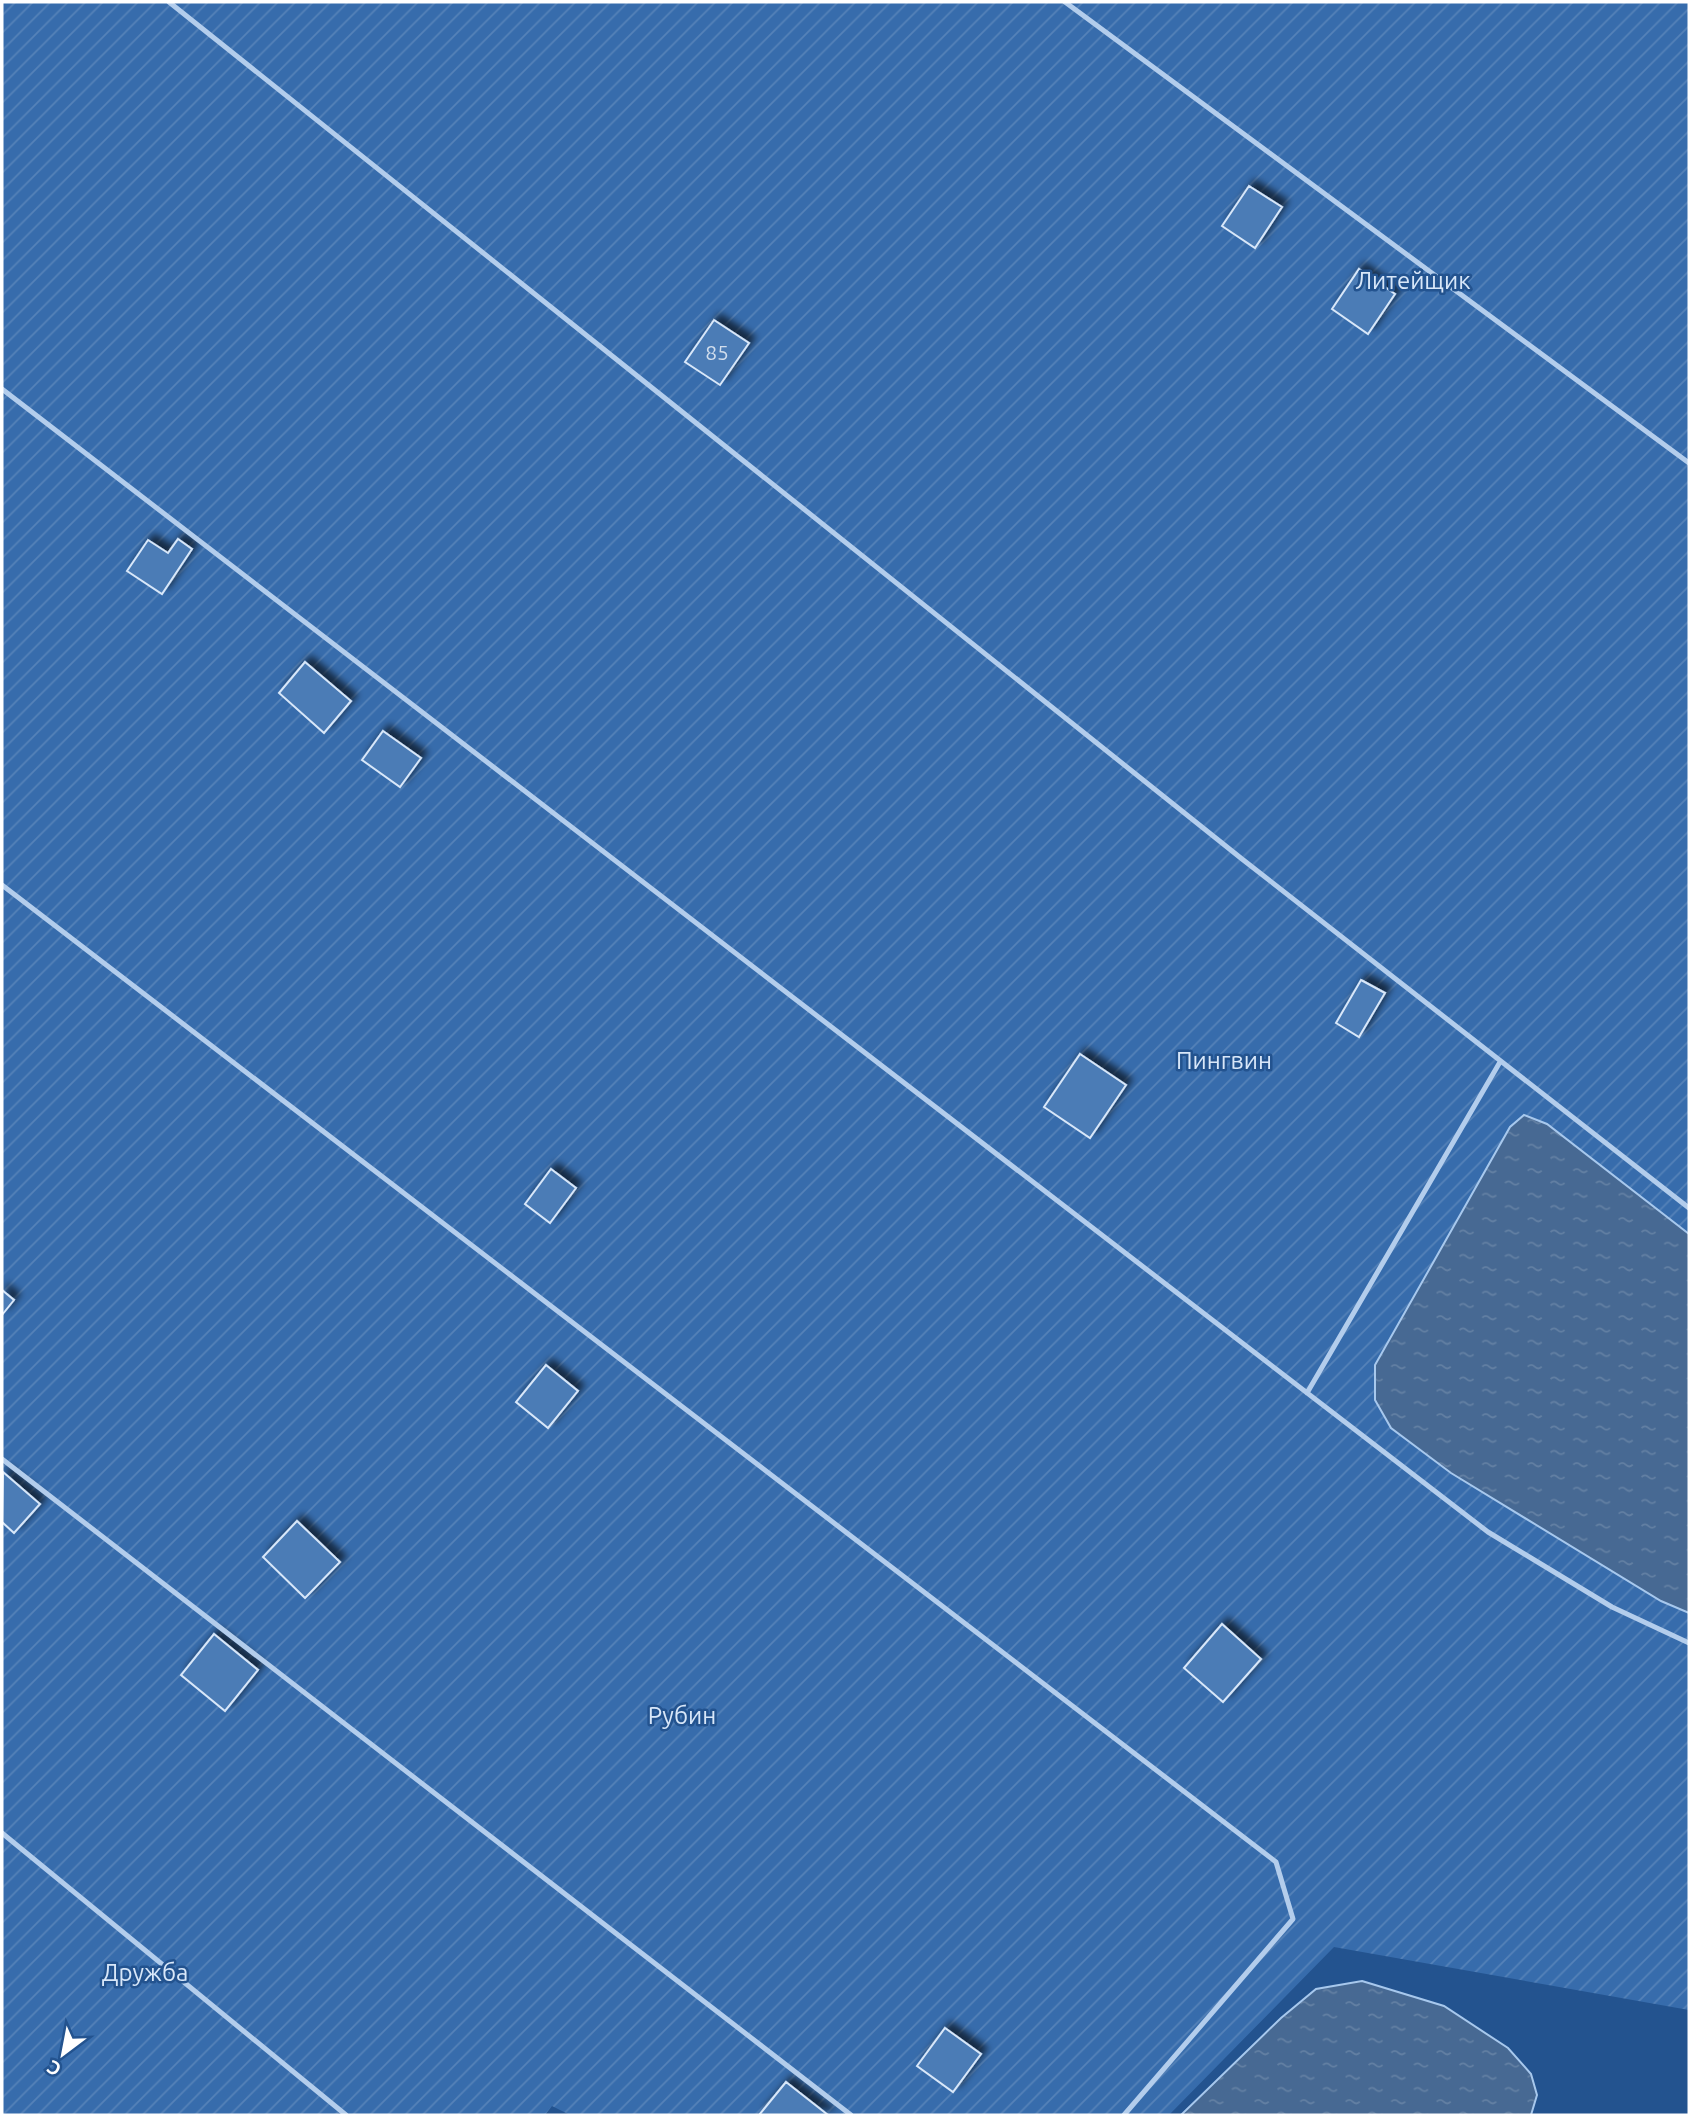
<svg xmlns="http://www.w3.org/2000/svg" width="1691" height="2117" font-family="Ubuntu,sans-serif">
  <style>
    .garden { fill: url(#garden-furrows) }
    .water { fill: url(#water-ripples); stroke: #a7c8ed; stroke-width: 2 }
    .building { fill: #4b7cb6; stroke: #d8e7f9; stroke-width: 2; filter: url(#shadow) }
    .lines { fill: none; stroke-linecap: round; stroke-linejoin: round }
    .lane { stroke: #b3cdec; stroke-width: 5 }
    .labels { text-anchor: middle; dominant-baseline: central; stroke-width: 5; stroke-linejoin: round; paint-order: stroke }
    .number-label { font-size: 21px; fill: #d2deed }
    .park-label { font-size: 24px; fill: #d8e7f9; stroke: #23538f }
  </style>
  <defs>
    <pattern id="garden-furrows" width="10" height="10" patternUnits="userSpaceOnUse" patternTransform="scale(1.75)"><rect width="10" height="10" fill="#376cac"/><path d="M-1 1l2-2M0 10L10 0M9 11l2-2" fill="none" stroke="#5582b8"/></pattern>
    <pattern id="water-ripples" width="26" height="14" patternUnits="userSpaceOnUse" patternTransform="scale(1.75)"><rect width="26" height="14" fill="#476993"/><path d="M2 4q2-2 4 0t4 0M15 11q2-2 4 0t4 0" fill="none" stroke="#6380a3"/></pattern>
    <filter id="shadow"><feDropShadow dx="6" dy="-6" stdDeviation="3.5" flood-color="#0009"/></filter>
  </defs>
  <rect width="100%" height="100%" fill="#23538f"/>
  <path class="garden" d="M2,2h1687v2008l-355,-63 -165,168h-599l-18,-9 -7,9h-543z"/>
  <path class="water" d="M1524,1115l23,9 142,110v379l-28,-12 -210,-128 -60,-45 -16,-28v-35l135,-238z
    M1362,1981l82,25 64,42 23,26 6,21 -6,20h-350l100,-97 35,-29z"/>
  <path class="building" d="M1249,186l33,21 -27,41 -33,-22z
    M1359,269l36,25 -27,40 -36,-25z
    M714,320l35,23 -29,42 -35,-23z
    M178,539l14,10 -30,45 -35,-23 21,-31 20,13z
    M305,662l46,39 -27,32 -45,-40z
    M383,731l38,27 -21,29 -38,-27z
    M1361,980l24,13 -26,44 -23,-14z
    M1080,1054l46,31 -36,53 -46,-31z
    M551,1169l25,19 -26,35 -25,-19z
    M2,1290l12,10 -12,15z
    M546,1365l32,26 -30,37 -32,-26z
    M3,1472l37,32 -26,29 -12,-11z
    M297,1521l43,41 -35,36 -42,-41z
    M1222,1624l39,35 -38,43 -39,-34z
    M214,1634l44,36 -33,41 -44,-36z
    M945,2028l36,26 -28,38 -36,-26z
    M786,2082l42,33h-69z"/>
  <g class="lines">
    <path class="lane" d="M169,2l1073,857 447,349
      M1065,2l624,461
      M2,389l1486,1143 124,75 77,36
      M2,885l1274,977 17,57 -169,196
      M1307,1393l193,-331
      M2,1459l849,656
      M2,1833l344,282"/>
  </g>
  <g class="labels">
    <g class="number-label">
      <text x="717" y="352">85</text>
    </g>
    <g class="park-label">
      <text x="1413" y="280">Литейщик</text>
      <text x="1224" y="1060">Пингвин</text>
      <text x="682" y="1715">Рубин</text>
      <text x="145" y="1972">Дружба</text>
    </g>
  </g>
  <rect width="1691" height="2117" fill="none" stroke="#ffffff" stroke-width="7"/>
  <g transform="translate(63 2054) rotate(212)" stroke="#23538f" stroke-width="5" paint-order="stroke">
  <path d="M0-5L12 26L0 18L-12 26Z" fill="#ffffff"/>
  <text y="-10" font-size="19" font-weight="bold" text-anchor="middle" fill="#ffffff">С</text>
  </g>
</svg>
